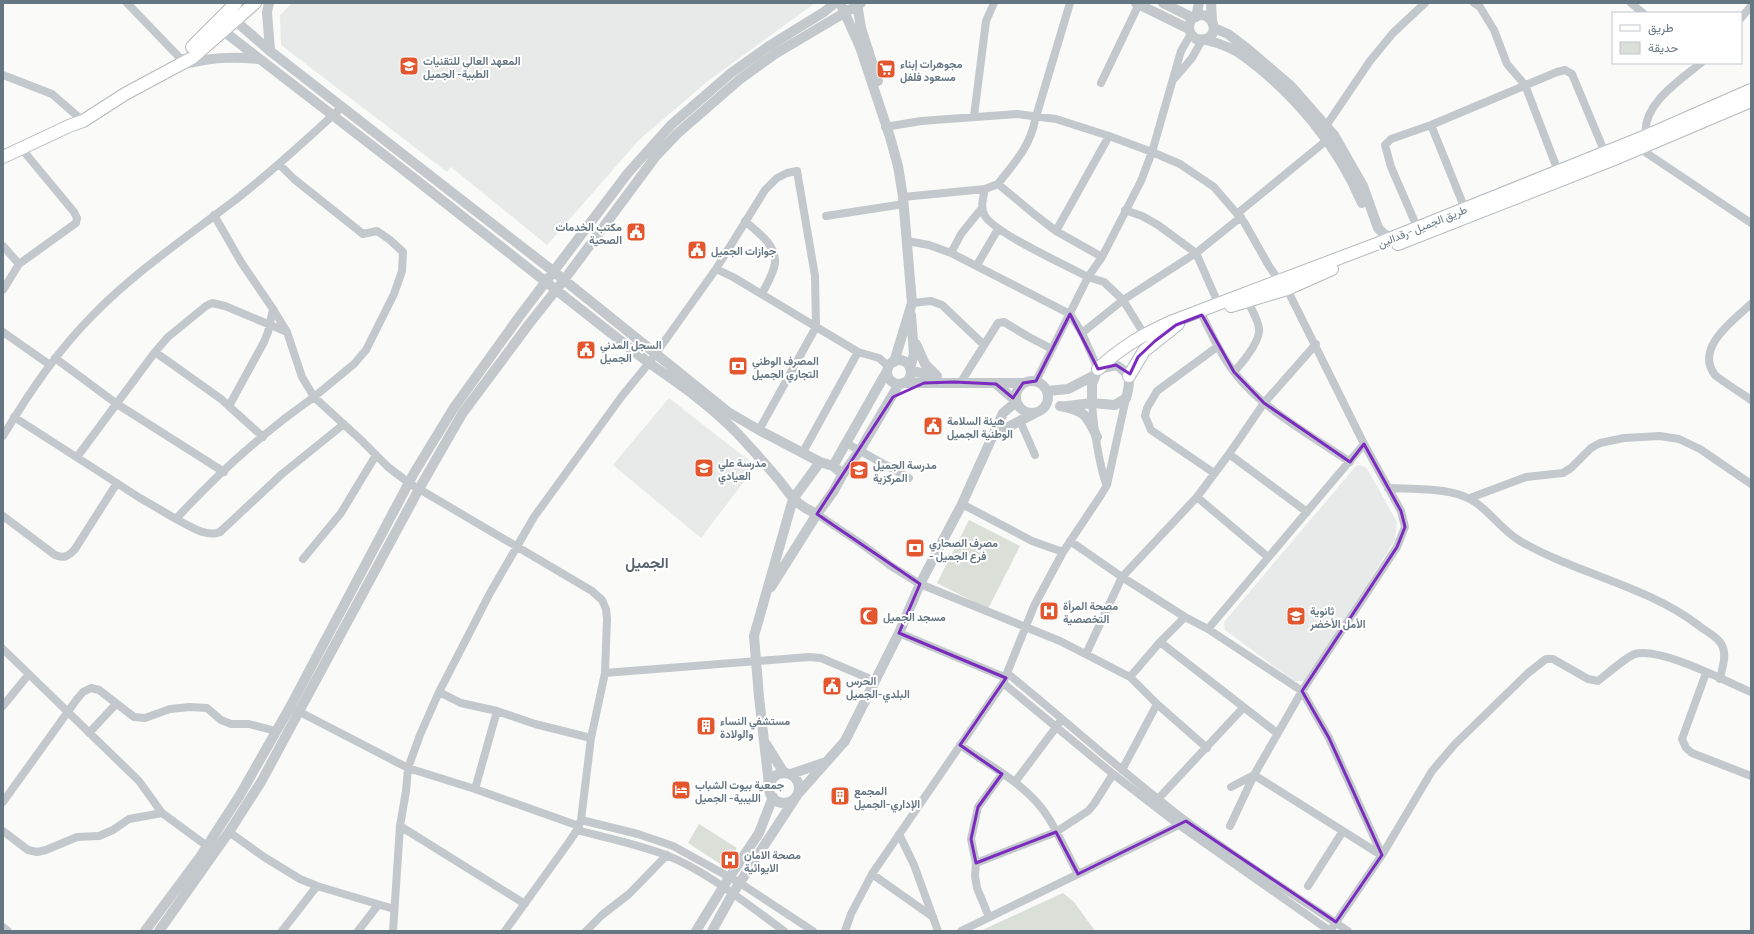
<svg xmlns="http://www.w3.org/2000/svg" width="1754" height="934" font-family="Manrope,Vazirmatn,sans-serif">
  <style>
    .built { fill: #e8e9e9 }
    .green { fill: #dadfd7 }
    .lines { fill: none; stroke-linecap: round; stroke-linejoin: round }
    .primary-casing { stroke: #b5babe; stroke-width: 14 }
    .minor { stroke: #c3c8cc; stroke-width: 8 }
    .tertiary { stroke: #c3c8cc; stroke-width: 10 }
    .primary { stroke: #fff; stroke-width: 12 }
    .marked { fill: none; stroke: #7b2cbf; stroke-width: 3; stroke-linejoin: round }
    .labels { text-anchor: middle; dominant-baseline: central; stroke-width: 4; stroke-linejoin: round; paint-order: stroke }
    .poi-label { font-size: 11px; font-weight: bold; fill: #657683; stroke: #fff; text-anchor: start }
    .street-label { font-size: 11px; fill: #657683; stroke: #fff }
    .district-label { font-size: 15px; font-weight: bold; fill: #57646e; stroke: #fff }
  </style>
  <rect width="100%" height="100%" fill="#fafaf8"/>
  <path class="built" d="M292,3h523l-107,78 -69,59 -92,105 -96,-78 -4,5 -166,-127 -1,-30z
    M669,398l87,68 -55,72 -88,-73z
    M1359,465l7,2 3,5 28,50 -2,18 -89,141h-12l-69,-51 -1,-8 131,-155z"/>
  <path class="green" d="M969,520l51,26 -32,63 -51,-26z
    M699,824l38,24 -12,19 -37,-24z
    M1063,893l11,9 21,29h-115z"/>
  <g class="lines">
    <g class="primary-casing">
      <path id="primary" d="M192,47l44,-44
        M3,157l66,-31 14,-5 42,-27 67,-36 63,-55
        M1398,244l214,-84 139,-59
        M1231,306l56,-17 45,-20
        M1098,369c23,-22 46,-35 75,-48l206,-78 267,-107 105,-46
        M1129,376l15,-25 34,-27"/>
    </g>
    <path class="minor" d="M127,3l53,55h9
      M1474,3l6,4 14,23 13,34 18,21 33,86
      M1631,3l12,10
      M1741,18l10,-12
      M3,75l49,19 31,27
      M1174,79l18,-21 10,-18
      M1101,83l38,-79
      M974,116l12,-95 8,-18
      M1431,125l34,84
      M1326,126l44,-65 23,-28 32,-30
      M885,127l36,-6 96,-7 39,5 53,17 43,16 28,12 34,23 30,35 25,44 11,16
      M1646,136c-5,-31 34,-56 55,-73
      M1639,148l112,75
      M998,184c16,-21 32,-37 37,-64l35,-117
      M985,189c-2,9 -5,19 0,27 11,18 81,49 103,61l16,5 19,18 21,34
      M903,197l82,-8 13,-5 36,30 22,17 46,26
      M1125,210l17,6 16,9 38,28 22,50
      M1238,213l89,-73
      M214,215l27,47 32,47 14,23 15,45 12,20 40,-33 12,-14 28,-56 8,-23 1,-19 -13,-12 -13,-9 -14,3 -69,-55 -15,-15
      M826,216l78,-12
      M745,221c12,11 31,23 30,42 -1,10 -9,22 -13,31
      M1417,227l-26,-60 -6,-22 6,-6 40,-14 126,-53 8,-2 7,4 33,79
      M1056,231l53,-95
      M907,241l22,4 22,8 119,61 12,19 41,-33 73,-47 45,-36
      M3,246l16,18
      M951,253l10,-19 21,-26
      M977,265l21,-36
      M716,269l49,-79 12,-12 10,-5 10,-2 18,105 1,51 -57,103
      M3,290l16,-26 57,-41 1,-5 -3,-6 -53,-64
      M912,303l19,-2 11,4 42,40
      M1751,304c-17,16 -57,44 -36,71 4,4 29,20 36,25
      M1202,315c10,20 18,39 32,57 27,36 78,64 116,90
      M3,332l47,33
      M1082,333l16,36
      M155,352l66,47 42,38
      M55,358l62,46 107,68
      M1234,372c8,-9 27,-31 25,-44 -1,-8 -7,-18 -11,-26
      M1036,381l52,-104 14,-20 39,-76 11,-29 29,-101 10,-17
      M961,382l37,-59 6,-1 23,14 25,13
      M1092,403c2,26 6,56 14,81
      M229,406l35,-64 4,-10 5,-23
      M14,417l126,81 36,21c41,-45 88,-87 138,-122l47,43 27,27 21,16 183,108 10,9 4,9 1,10 -2,54 -14,65 -10,82 -4,10 -8,12 -64,89
      M1020,421l15,34
      M3,436c26,-43 54,-85 90,-121 44,-45 97,-80 146,-118 36,-28 69,-59 103,-90
      M846,443l63,35
      M803,452l55,-100
      M1229,454l35,-51 52,-59
      M77,457l78,-105 13,-15 38,-31 6,-3 13,3 62,26
      M1214,473l-63,-43 -6,-14 2,-8 10,-17 60,-44
      M1388,488c22,1 55,0 75,8 23,8 36,33 57,45 57,33 125,44 178,84 6,5 16,10 21,16 10,11 3,26 1,38
      M1197,497l71,60
      M1470,498l56,-21 37,-4 8,-5 20,-20 9,-5 24,-5 36,-2 19,3 21,10 51,35
      M962,504l70,37 31,11
      M817,514l46,31 28,21 29,18 140,57 70,36 27,27 50,44
      M3,516l52,39c9,4 14,1 20,-6l42,-66
      M176,519c12,6 30,19 44,13l62,-58 62,-50
      M1070,541l52,36 63,40 23,12 94,62 27,47 53,117
      M303,559l38,-46 35,-58
      M1208,629l156,-185
      M899,633l105,44
      M1160,642l25,-25
      M3,649l136,132 23,32 45,33
      M1086,654l36,-77 75,-80 32,-43 78,58
      M605,673l204,-16 12,1 54,23
      M1007,673c59,48 115,99 175,145 53,40 111,76 166,113
      M1706,673l-24,66 4,9 6,5 59,23
      M1130,677l30,-35 117,91
      M1003,683l110,91 66,51 151,106
      M439,692l22,11 36,8 38,13 56,14
      M3,706l26,-32
      M294,709l114,59 67,21 104,37
      M89,733l27,-29
      M960,745c30,21 68,40 88,72 11,18 20,38 30,57
      M1122,770l35,-66
      M1015,782l45,-60
      M1231,787l23,-12 127,80
      M475,789l22,-78
      M1158,799l85,-91
      M3,802l74,-103 6,-7 8,-4 8,2 35,27 11,1 25,-9 20,-2 17,1 14,12 10,4h18l27,7
      M581,820l57,14 35,12 67,37 73,48
      M400,826l125,78
      M1230,826l24,-51 48,-84 95,-144 8,-20 -4,-16 -37,-67 -77,-155
      M577,830c30,8 60,14 89,25 41,16 82,50 118,76
      M3,831l25,19 9,2 9,-2 31,-13 22,-1 14,-6 16,-11 33,-6
      M229,832l35,25 36,22 17,7 77,23
      M899,834l15,31 24,66
      M976,863l80,-31 32,-21 6,-7 19,-30
      M872,874l61,43
      M1308,886l35,-55
      M989,917l-12,-29 -2,-12 1,-13 -5,-24 7,-32 24,-33
      M3,927l5,4
      M282,931l35,-45
      M358,931l20,-26
      M393,931l7,-105 6,-35 2,-23 12,-33 19,-43 51,-99 44,-76 88,-121 27,-33 67,-94 17,8 125,75 21,6 10,9
      M586,931l16,-16 27,-21 38,-39
      M845,931l6,-17 21,-40 131,-191 31,-77 29,-54 38,-57 6,-10 19,-87
      M961,931l218,-106
      M1330,931l52,-76 50,-84 23,-27 73,-71 18,-14h7l35,20 10,2c8,-6 29,-25 37,-27 26,-7 90,27 116,38"/>
    <path class="tertiary" d="M269,3l-2,9 3,39
      M857,3l4,25 17,53
      M1136,3l53,26 2,5 5,5c27,5 20,-30 0,-23 -5,2 -7,8 -7,13
      M1163,3l30,15
      M1211,3l1,18
      M842,7l18,40 30,90 8,29 5,31 9,106 -18,59
      M230,16l40,35 283,220 175,141 31,18 61,32 13,4 10,8
      M1196,17l3,-14
      M217,26l184,142 248,195c32,22 62,43 89,71 12,13 24,26 35,39 18,20 17,29 44,41
      M1214,28l14,6 21,16 42,36 43,49 29,51 15,42 6,6 9,4
      M1206,40c13,3 27,8 39,17 49,36 93,89 117,146
      M185,64c26,-6 45,-8 73,-5
      M916,344l9,20 11,11
      M887 372a12 12 0 1 1 24 0a12 12 0 1 1-24 0Z
      M1116,365c15,9 15,16 10,33l-11,7 -23,-2v-19l6,-15z
      M910,368l4,-14 -3,-39
      M911,371l26,5
      M1016 397a16 16 0 1 1 32 0a16 16 0 1 1-32 0Z
      M903,383h120
      M996,384l20,17
      M1047,391l21,-2 27,-14
      M1060,406c24,4 27,9 37,31
      M1067,406l25,-3
      M993,435l42,-22
      M833,466l54,-95
      M771,587l46,-73 16,-22 10,-18 17,-24 39,-66
      M766,744l18,29
      M769 788a15 15 0 1 1 30 0a15 15 0 1 1-30 0Z
      M791,774l32,-11
      M769,785l-10,-88 -5,-61 39,-137 27,-37
      M798,794l47,-53 54,-108 21,-49 42,-80 41,-91 13,-11
      M145,931l55,-74 40,-62 50,-88 124,-234 39,-64 66,-92 109,-144 43,-48 60,-52 38,-27 55,-34 11,-9
      M159,931l70,-99 32,-50 158,-293 43,-75 67,-90 35,-44 92,-124 22,-23 61,-53 36,-26 86,-51
      M696,931l27,-44 36,-54 14,-36
      M712,931l21,-38 61,-93"/>
    <use href="#primary" class="primary"/>
  </g>
  <path class="marked" d="M1070,314l28,55 18,-4 14,9 8,-17 17,-16 21,-16 26,-10 32,57 30,31 86,59 14,-18 37,67 4,16 -8,20 -95,144 27,47 53,117 -46,67 -150,-101 -108,53 -22,-42 -80,31 -5,-24 7,-32 24,-33 -42,-29 46,-67 -107,-45 21,-49 -103,-70 76,-117 31,-14 30,-1 42,2 17,14 10,-15 13,-2z"/>
  <defs>
    <g id="university-square" transform="scale(1)"><rect x="-9" y="-9" width="18" height="18" rx="4" fill="#e4572e" stroke="#fff"/><path d="M0-5L7-2L0 1L-7-2ZM-4 1L0 2.5L4 1V4Q0 6-4 4Z" fill="#fff"/></g>
    <g id="supermarket-square" transform="scale(1)"><rect x="-9" y="-9" width="18" height="18" rx="4" fill="#e4572e" stroke="#fff"/><path d="M-6-5.5h2.5l.6 2H6L4.5 2H-2.5L-4.4-4H-6ZM-1.5 3.2a1.3 1.3 0 1 0 .1 0ZM3 3.2a1.3 1.3 0 1 0 .1 0Z" fill="#fff"/></g>
    <g id="civic-square" transform="scale(1)"><rect x="-9" y="-9" width="18" height="18" rx="4" fill="#e4572e" stroke="#fff"/><path d="M-.6-6.5H3V-4.5H.6V-3L4-1V1h2V6H-6V1h2V-1L-.6-3ZM-1.2 2.5V6h2.4V2.5Z" fill="#fff"/></g>
    <g id="bank-square" transform="scale(1)"><rect x="-9" y="-9" width="18" height="18" rx="4" fill="#e4572e" stroke="#fff"/><path d="M-6-4H6V4H-6ZM0-2.3a2.3 2.3 0 1 0 0 4.6a2.3 2.3 0 1 0 0-4.6Z" fill="#fff"/></g>
    <g id="school-square" transform="scale(1)"><rect x="-9" y="-9" width="18" height="18" rx="4" fill="#e4572e" stroke="#fff"/><path d="M0-5L7-2L0 1L-7-2ZM-4 1L0 2.5L4 1V4Q0 6-4 4Z" fill="#fff"/></g>
    <g id="hospital-square" transform="scale(1)"><rect x="-9" y="-9" width="18" height="18" rx="4" fill="#e4572e" stroke="#fff"/><path d="M-5-5h3v3.5h4V-5h3V5h-3V1.5h-4V5h-3Z" fill="#fff"/></g>
    <g id="mosque-square" transform="scale(1)"><rect x="-9" y="-9" width="18" height="18" rx="4" fill="#e4572e" stroke="#fff"/><path d="M3.5-4.9A6 6 0 1 0 3.5 4.9A5 5 0 1 1 3.5-4.9Z" fill="#fff"/></g>
    <g id="building-square" transform="scale(1)"><rect x="-9" y="-9" width="18" height="18" rx="4" fill="#e4572e" stroke="#fff"/><path d="M-4-6H4V6H1V3H-1V6H-4ZM-2.5-4.3h1.7v1.8h-1.7ZM.8-4.3h1.7v1.8H.8ZM-2.5-1h1.7V.8h-1.7ZM.8-1h1.7V.8H.8Z" fill="#fff"/></g>
    <g id="hotel-square" transform="scale(1)"><rect x="-9" y="-9" width="18" height="18" rx="4" fill="#e4572e" stroke="#fff"/><path d="M-6-4.5h1.5V1H6V5H4.5V3h-9V5H-6ZM-4 0a1.8 1.8 0 1 1 3.6 0ZM.5 0V-2.5h3Q6-2.5 6 0Z" fill="#fff"/></g>
  </defs>
  <g fill-rule="evenodd">
    <use href="#university-square" x="409" y="66"/>
    <use href="#supermarket-square" x="886" y="69"/>
    <use href="#civic-square" x="636" y="232"/>
    <use href="#civic-square" x="697" y="250"/>
    <use href="#civic-square" x="586" y="350"/>
    <use href="#bank-square" x="738" y="366"/>
    <use href="#civic-square" x="933" y="426"/>
    <use href="#school-square" x="704" y="468"/>
    <use href="#school-square" x="859" y="470"/>
    <use href="#bank-square" x="915" y="548"/>
    <use href="#hospital-square" x="1049" y="611"/>
    <use href="#mosque-square" x="869" y="616"/>
    <use href="#school-square" x="1296" y="616"/>
    <use href="#civic-square" x="832" y="686"/>
    <use href="#building-square" x="706" y="726"/>
    <use href="#hotel-square" x="681" y="790"/>
    <use href="#building-square" x="840" y="796"/>
    <use href="#hospital-square" x="730" y="860"/>
  </g>
  <g class="labels">
    <g class="poi-label">
      <text x="423" y="60">المعهد العالي للتقنيات<tspan x="423" dy="13">الطبية- الجميل</tspan></text>
      <text x="900" y="63">مجوهرات إبناء<tspan x="900" dy="13">مسعود فلفل</tspan></text>
      <text x="622" y="226" text-anchor="end">مكتب الخدمات<tspan x="622" dy="13">الصحية</tspan></text>
      <text x="711" y="250">جوازات الجميل</text>
      <text x="600" y="344">السجل المدني<tspan x="600" dy="13">الجميل</tspan></text>
      <text x="752" y="360">المصرف الوطني<tspan x="752" dy="13">التجاري الجميل</tspan></text>
      <text x="947" y="420">هيئة السلامة<tspan x="947" dy="13">الوطنية الجميل</tspan></text>
      <text x="718" y="462">مدرسة علي<tspan x="718" dy="13">العيادي</tspan></text>
      <text x="873" y="464">مدرسة الجميل<tspan x="873" dy="13">المركزية</tspan></text>
      <text x="929" y="542">مصرف الصحاري<tspan x="929" dy="13">- فرع الجميل</tspan></text>
      <text x="1063" y="605">مصحة المرأة<tspan x="1063" dy="13">التخصصية</tspan></text>
      <text x="1310" y="610">ثانوية<tspan x="1310" dy="13">الأمل الأخضر</tspan></text>
      <text x="883" y="616">مسجد الجميل</text>
      <text x="846" y="680">الحرس<tspan x="846" dy="13">البلدي-الجميل</tspan></text>
      <text x="720" y="720">مستشفي النساء<tspan x="720" dy="13">والولادة</tspan></text>
      <text x="695" y="784">جمعية بيوت الشباب<tspan x="695" dy="13">الليبية- الجميل</tspan></text>
      <text x="854" y="790">المجمع<tspan x="854" dy="13">الإداري-الجميل</tspan></text>
      <text x="744" y="854">مصحة الامان<tspan x="744" dy="13">الايوائية</tspan></text>
    </g>
    <g class="street-label">
      <text transform="translate(1422 226) rotate(-22)">طريق الجميل -رقدالين</text>
    </g>
    <g class="district-label">
      <text x="647" y="562">الجميل</text>
    </g>
  </g>
  <rect width="1754" height="934" fill="none" stroke="#657683" stroke-width="8"/>
  <rect x="1612" y="12" width="130" height="52" fill="#ffffff" stroke="#c1c8cd"/>
  <rect x="1620" y="25" width="20" height="6" fill="#ffffff" stroke="#c1c8cd"/>
  <text x="1648" y="32" font-size="12" fill="#657683">طريق</text>
  <rect x="1620" y="42" width="20" height="12" fill="#dadfd7" stroke="#c1c8cd"/>
  <text x="1648" y="52" font-size="12" fill="#657683">حديقة</text>
</svg>
